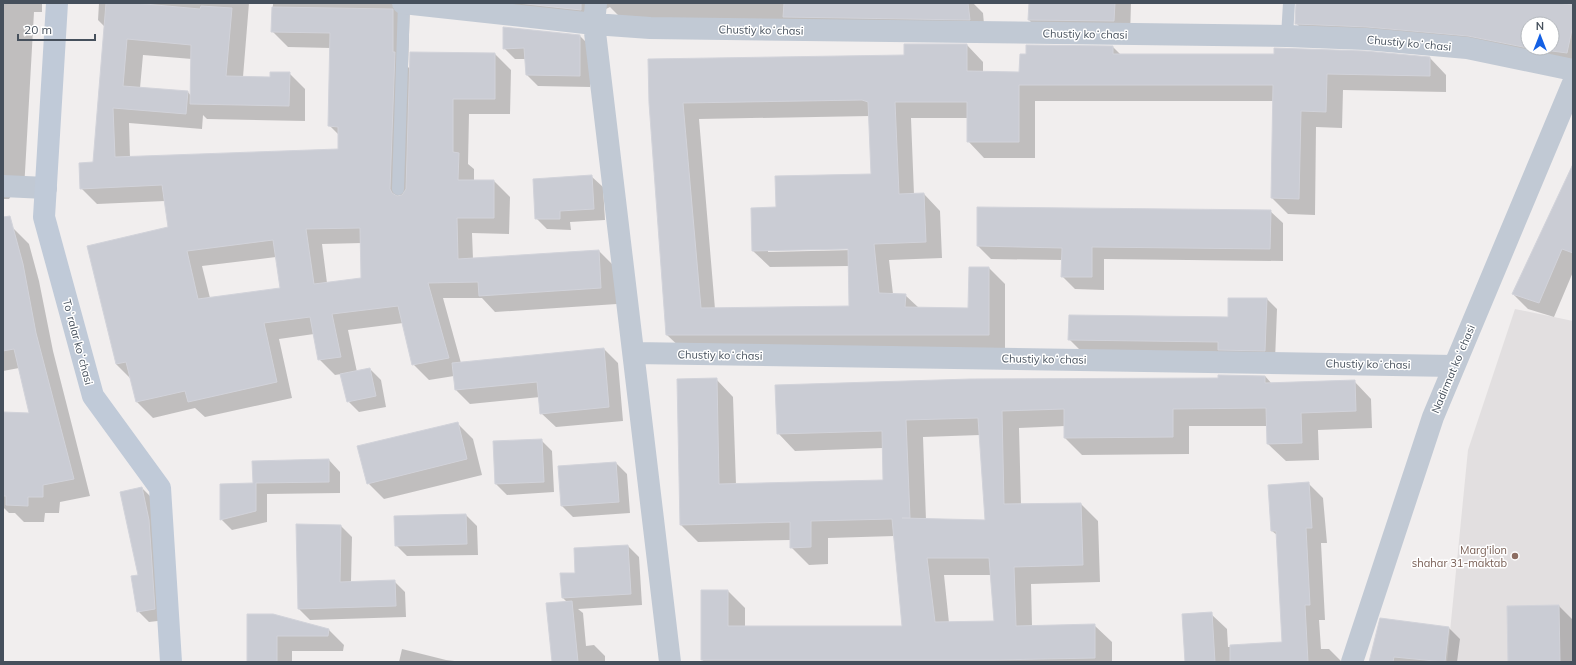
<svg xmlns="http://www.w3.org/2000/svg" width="1576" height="665" font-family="Mulish,sans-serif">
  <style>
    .education { fill: #e2dfe0 }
    .shadow { fill: #0003; fill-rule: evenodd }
    .building { fill: #caccd4; stroke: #d2d3da; fill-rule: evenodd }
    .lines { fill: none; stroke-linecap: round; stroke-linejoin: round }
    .lane { stroke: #c1c9d4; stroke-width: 12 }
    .street { stroke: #c1c9d4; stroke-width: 22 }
    .secondary { stroke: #c0cad8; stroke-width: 22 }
    .education-dot { fill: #8d6e63; stroke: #fff; stroke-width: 1.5 }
    .labels { text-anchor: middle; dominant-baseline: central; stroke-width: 3; stroke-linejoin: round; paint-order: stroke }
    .street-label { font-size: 11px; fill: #46505c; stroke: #fff }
    .education-label { font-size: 11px; fill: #785e54; stroke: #fff; text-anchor: end }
  </style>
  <rect width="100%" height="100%" fill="#f1eeee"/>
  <path class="education" d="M1515,309l58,12v341h-126l21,-212z"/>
  <path class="shadow" d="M3,3h39v9h-8l-10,178 -10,2 -5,7h-6z
    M99,3h150l-6,74 28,1 18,-5 16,16v32l-98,-2 -4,-4 -1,14 -73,-6 1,35 209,-8v-15l-10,-10 2,-77 -43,-1 -16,-16 1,-28h137l-2,64 2,2 85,-15 16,16 -1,44h-41l-1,50 6,5v12h20l16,16 -1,37 -37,-1 1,26 126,-8 16,16 2,37 -122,8 -13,-14h-39l18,65 143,-14 14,14 5,58 -67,6 -15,-14 -1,-16 -70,7 -14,-14 -2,-14 -25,4 -16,-16 -10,-41 -55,7 9,42 13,-3 11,11 5,27 -27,5 -11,-11 -7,-27 -6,1 -16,-16 -5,-25 -35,5 13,59 -87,19 -10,-9 -42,10 -16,-16 -6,-23 -15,-15 53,-136 -4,-27 -68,3 -16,-16 13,-25 11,-136 -7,-7zM143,55l49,4 -1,37 -3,-4 -48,-4zM362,243v36l-35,4 -5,-39zM276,257l5,32 -71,9 -8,-32z
    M452,3h521l10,10 2,22 -360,-13 -15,-15 -8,4 -3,8z
    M1030,3h101l-1,34 -85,-1 -16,-16z
    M1297,3h276v66l-259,-28 -18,-18zM1528,24h24v24h-24z
    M580,36l11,11 -1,40 -52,-1 -11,-11 -1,-16h-11l-11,-11z
    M967,45l16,17v10l37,1 93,-26 8,8 309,3 16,17v17l-103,-2 -1,38 -26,-1 -1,88 -27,-1 -16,-16 2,-97h-239v57h-51l-16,-17v-23h-57l3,77 10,-1 16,17 2,47 -53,2 4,34 12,1 14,13 50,1 20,-41 16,16v67h-321l-17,-16 -17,-232zM870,116l2,59 -95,33 -24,43 17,16 79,-1 1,41 -135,2 -16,-190zM853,248v2l-85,2v-2z
    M1573,170v102l-19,45 -26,-8 -15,-15z
    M591,176l12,11 2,33 -35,2 1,8 -24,-1 -11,-11z
    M978,208l292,3 13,12v38l-179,-2v31l-29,-1 -13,-13v-16l-71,-1 -13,-13z
    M12,227l17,17 10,37 14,70 37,145 -30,6 -1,11h-14l-1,9h-20l-9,-9h-6l-6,-6v-94l28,1 -12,-46 -16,3v-143z
    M1267,299l10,10 -2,51 -195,-10 -11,-11 160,-21z
    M1219,376h46l7,8 82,-3 17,18 1,29 -54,2 1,30 -33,1 -18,-17v-18h-79v28l-107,1 -17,-17v-12l-46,2 2,77 60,-1 17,17 2,61 -69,2 1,42 62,-1 18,17v20h-407l-3,-2 26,-69 17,17v19h158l-8,-91 -67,2v26l-19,1 -18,-18v-7l-93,2 -17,-17 35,-146 17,18 3,88 148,-4 -1,-33 -88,3 -17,-18 441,-54zM980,435l6,86 -60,-1 -3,-83zM944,575h47l4,47 -46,1z
    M457,423l16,16 9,36 -98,24 -16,-16z
    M541,440l11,11 2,41 -47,3 -11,-11z
    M329,460l11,12v21l-73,1v28l-35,8 -11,-11 33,-35 -1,-22z
    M616,463l11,11 3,39 -57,4 -11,-11z
    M1308,483l15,15 4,45h-6l4,77h-6l2,29h8l13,13h-156l25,-48 16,15 1,18 55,-4 -6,-108 -5,-4z
    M142,488l11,11 13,121 -17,2 -11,-11z
    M466,515l11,11 1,29 -71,1 -11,-11z
    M297,525l44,1 11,11 -1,45 43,-1 11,11 1,25 -96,3 -11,-11z
    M628,546l11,11 3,48 -64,4 5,4 3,33 8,-1 11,11v6h-52l15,-59 -5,-5 14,-24 -2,-25z
    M1559,606l14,14v42h-64z
    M248,615l81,15 15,15 -1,6h-51v11h-44z
    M1449,628l11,11 -3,23h-87z
    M402,649l44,11 17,2h-64z"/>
  <path class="building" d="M106,3h28l66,6 1,-3 31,2 -6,68 44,1v-5h20l-1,34 -99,-2 1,-59 -64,-6 -4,47 65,5 -2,23 -73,-6 2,49 223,-8v-22l-10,-1 2,-93 -59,-1 1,-25 121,2v43h2l-5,137 2,4 5,3 5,-1 4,-6 4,-137 85,1v46h-42v53l6,1 -1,27h36v38h-37l1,41 141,-9 2,38 -122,8 -1,-14 -50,1 21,75 -37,7 -14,-59 -66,8 9,43 -23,3 -8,-43 -46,6 13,59 -89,20 -3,-11 -49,11 -10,-40 -10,2 -29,-118 81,-19 -6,-42 -82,4 -1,-26 14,-1zM360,228l1,50 -47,6 -8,-55zM273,240l7,48 -82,11 -11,-48z
    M517,3h64v7z
    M784,3h184l2,17 -187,-3z
    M1029,3h86l-1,18 -86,-1z
    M1296,3h261l16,2v20l-6,28 -38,-5h23v-24h-24v24l-60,-12 -101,-9 -72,-3z
    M503,27l77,8v41l-54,-1 -2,-27 -21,1z
    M904,44h63v27l52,1 1,-18h6v-9l87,1v8h161v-6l91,3 65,6v19l-103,-2 -1,38 -25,-1 -2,88 -28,-1 2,-113h-254v57h-52v-40h-72l4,92 25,-1 2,49 -52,2 5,49 27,1 -1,13 63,1 1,-41h20v68h-323l-17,-232 -1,-44 256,-4zM862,100l6,2 3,72 -96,2 1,31 -25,1 1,43 96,-2 1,57 -148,2 -18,-205z
    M1573,164v89l-11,-4 -23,54 -27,-9z
    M592,175l2,34 -34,2v8h-25l-2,-40z
    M977,207l294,3 -1,39 -178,-2v30h-31l1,-29 -85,-2z
    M10,216l13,48 13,69 38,146 -31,6v12h-15v9l-22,-1v-9h-3v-84l26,1 -15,-64 -11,2v-134z
    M1228,298h39l-2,53 -47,-1v-8l-150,-2 1,-25 159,2z
    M604,348l5,59 -69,7 -3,-32 -82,8 -3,-27z
    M370,368l6,28 -29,6 -7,-28z
    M1218,375l47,1v7l90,-3 1,31 -55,2 1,30 -35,1 -1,-36 -93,1v28l-109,1v-29l-62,2 2,93 77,-1 2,62 -69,2 2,59 79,-2v34l-101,2h-293v-70h27v36h174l-10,-107 -81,2v26l-21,1v-26l-110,3 -3,-146 40,-1 2,106 164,-4 -1,-49 -105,3 -2,-49 196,-6 247,-1zM978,418l7,102 -83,-2h8l-4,-98zM927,558h62l5,63 -59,1z
    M458,422l9,37 -100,25 -10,-38z
    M542,439l2,43 -49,2 -2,-43z
    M329,459v23l-73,1v28l-36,9v-36l33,-1 -1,-22z
    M616,462l3,40 -58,4 -3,-40z
    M1309,482l3,46h-6l4,77h-5l3,57h-78v-17l52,-3 -6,-111h-5l-3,-46z
    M142,487l7,33 6,89 -18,3 -6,-36 7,-1 -18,-83z
    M466,514l1,30 -72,2 -1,-30z
    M296,524l45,1 -1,57 55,-2 1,26 -98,3z
    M628,545l3,49 -69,4 -2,-25h15l-1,-25z
    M572,601l6,61h-26l-6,-59z
    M1559,605l1,57h-52l-1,-56z
    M1212,612l3,50h-30l-3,-48z
    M247,614h26l56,15 -1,7h-51v26h-30z
    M1380,618l69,9 -4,35 -51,-5 -1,5h-24z"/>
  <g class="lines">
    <path class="lane" d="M1287,36l2,-33
      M398,189l6,-186"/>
    <path class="street" d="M403,3l191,21 56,4 637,8 79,3 101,9 106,22
      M596,3l-2,21 76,638
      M3,186l43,2
      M634,353l820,13
      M1352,662l81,-245 140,-334"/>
    <path class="secondary" d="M57,3l-13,214 49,179 67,92 11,174"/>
  </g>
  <circle class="education-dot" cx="1515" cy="556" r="4"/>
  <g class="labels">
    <g class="street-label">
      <text transform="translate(761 30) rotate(1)">Chustiy koʻchasi</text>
      <text transform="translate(1085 34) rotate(1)">Chustiy koʻchasi</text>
      <text transform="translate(1409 43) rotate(5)">Chustiy koʻchasi</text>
      <text transform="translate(78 342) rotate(75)">Toʻralar koʻchasi</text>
      <text transform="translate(720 355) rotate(1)">Chustiy koʻchasi</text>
      <text transform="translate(1044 359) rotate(1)">Chustiy koʻchasi</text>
      <text transform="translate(1368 364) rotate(1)">Chustiy koʻchasi</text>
      <text transform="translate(1453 369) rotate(-67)">Nadirmat koʻchasi</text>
    </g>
    <g class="education-label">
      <text x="1507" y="550">Marg'ilon<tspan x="1507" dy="13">shahar 31-maktab</tspan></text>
    </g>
  </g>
  <rect width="1576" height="665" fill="none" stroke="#46505c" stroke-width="8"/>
  <g transform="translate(1540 36)"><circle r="19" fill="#ffffff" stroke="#b5b9be"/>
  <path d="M0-3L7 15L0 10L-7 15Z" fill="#1460e4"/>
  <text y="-6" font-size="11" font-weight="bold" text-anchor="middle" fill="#46505c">N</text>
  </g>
  <path d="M18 34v6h77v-6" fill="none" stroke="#46505c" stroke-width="2"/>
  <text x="24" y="34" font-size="12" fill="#46505c" stroke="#ffffff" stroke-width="3" paint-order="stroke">20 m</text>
</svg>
